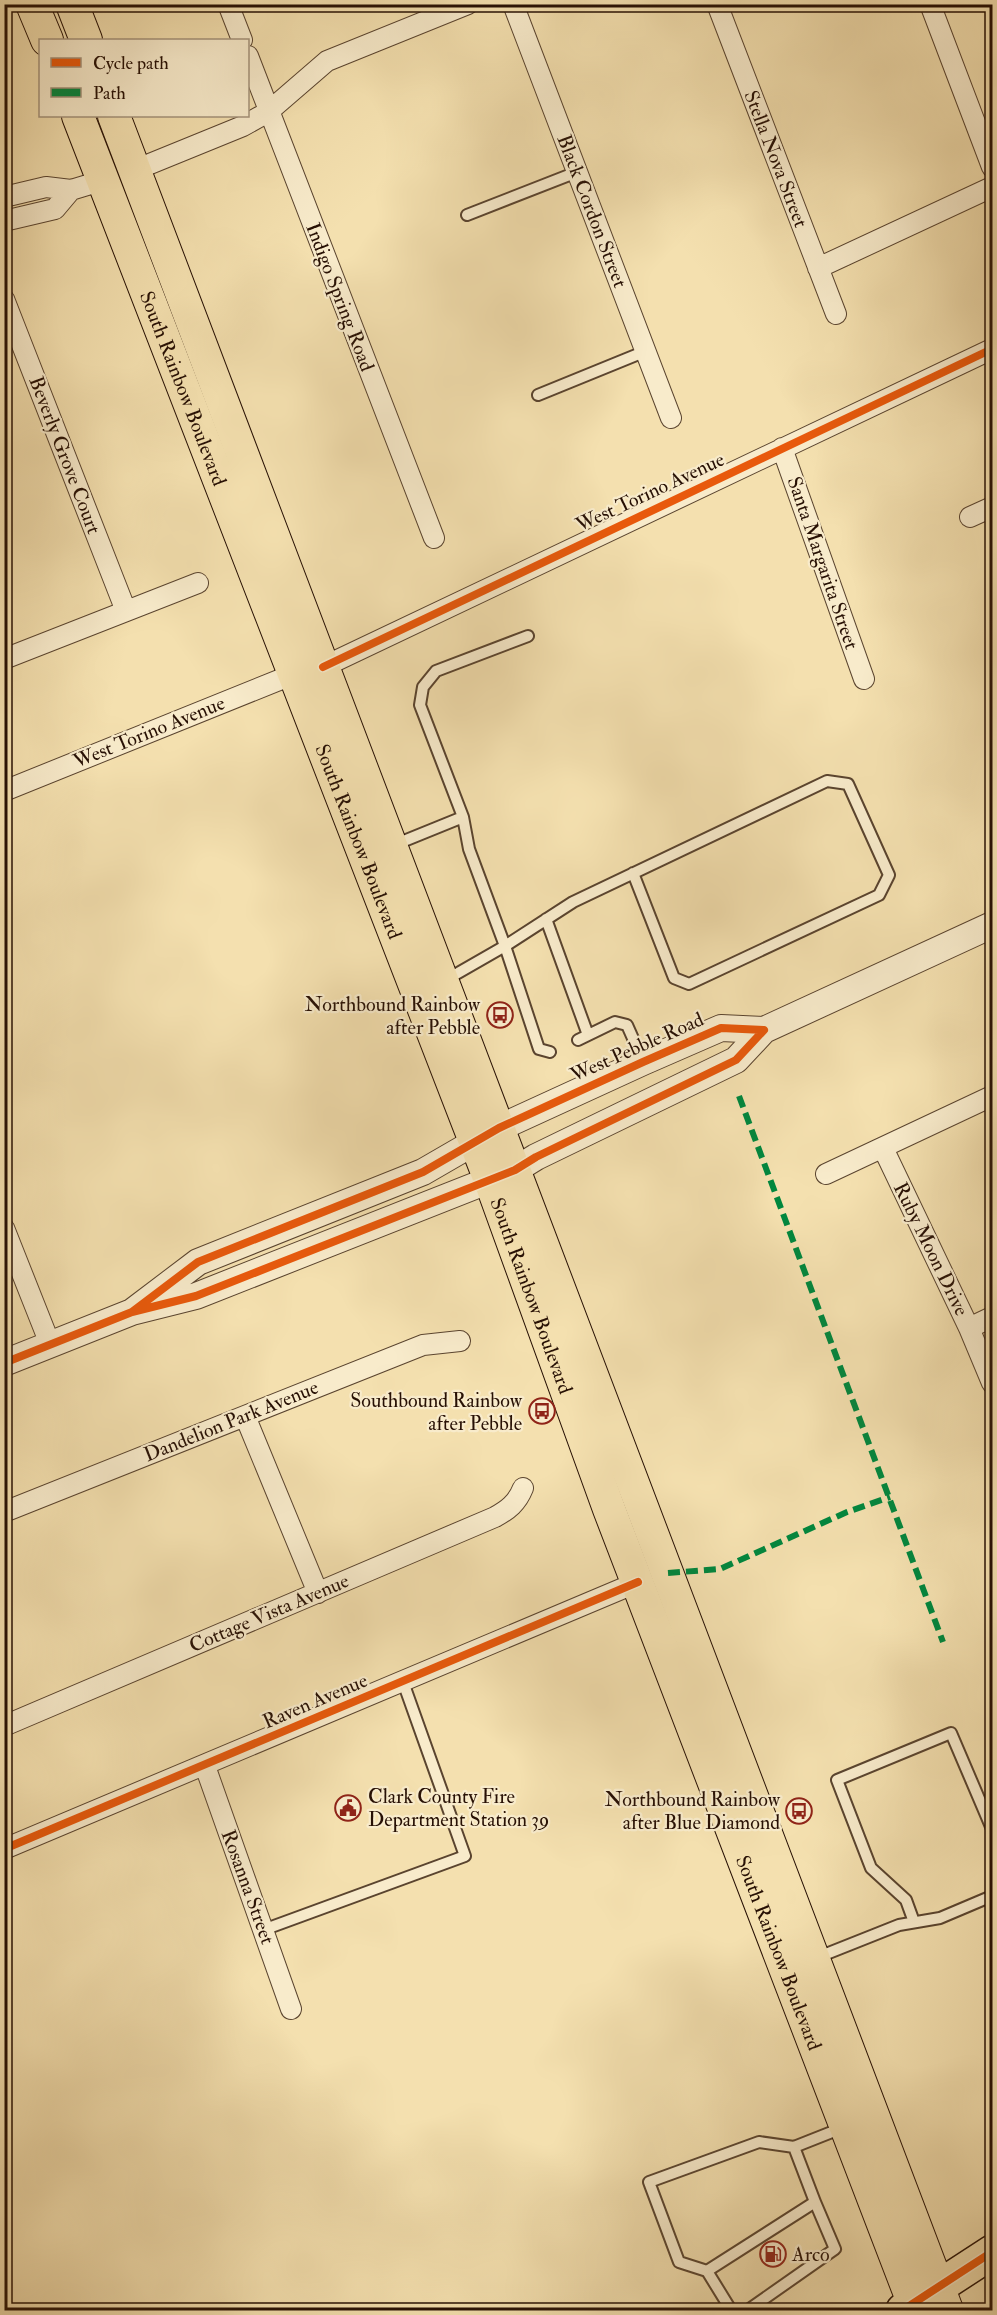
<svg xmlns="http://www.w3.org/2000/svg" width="997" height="2315" font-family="'IM FELL Double Pica',serif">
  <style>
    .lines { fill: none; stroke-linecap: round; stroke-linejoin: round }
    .service-casing { stroke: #5a442f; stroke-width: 14 }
    .minor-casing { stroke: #5a442f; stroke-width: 22 }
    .tertiary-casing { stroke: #5a442f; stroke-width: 28 }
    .primary-casing { stroke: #271004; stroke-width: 34 }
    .trunk-casing { stroke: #271004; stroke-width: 36 }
    .service { stroke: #f8ebcb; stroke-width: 10 }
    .minor { stroke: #f8ebcb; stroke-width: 20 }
    .tertiary { stroke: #f8ebcb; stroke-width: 26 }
    .primary { stroke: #f4e0af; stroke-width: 32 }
    .trunk { stroke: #f4e0af; stroke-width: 33 }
    .quiet { stroke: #00873e; stroke-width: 6; stroke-dasharray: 12 6; stroke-linecap: butt }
    .cycleway-casing { stroke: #f8ebcb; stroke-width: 11 }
    .cycleway { stroke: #e8590c; stroke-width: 8 }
    .labels { text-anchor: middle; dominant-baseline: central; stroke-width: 4.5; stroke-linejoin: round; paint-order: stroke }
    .street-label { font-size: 20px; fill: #271004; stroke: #f8ebcb }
    .poi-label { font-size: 20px; fill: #271004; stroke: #f8ebcb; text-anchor: end }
  </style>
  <rect width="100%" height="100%" fill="#f4e0af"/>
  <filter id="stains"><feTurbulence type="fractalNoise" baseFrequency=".00333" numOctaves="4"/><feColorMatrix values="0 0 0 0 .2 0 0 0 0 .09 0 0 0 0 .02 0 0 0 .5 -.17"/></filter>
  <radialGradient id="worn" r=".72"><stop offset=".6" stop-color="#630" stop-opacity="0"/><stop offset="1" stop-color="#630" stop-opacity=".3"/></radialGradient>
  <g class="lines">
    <g class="service-casing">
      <path id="service" d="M467,215l110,-43
        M538,395l108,-44
        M394,845l69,-28 -43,-112 3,-18 13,-16 92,-35
        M546,919l42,116
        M444,981l61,-35 -36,-97 -6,-32
        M578,1040l37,-18 12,3 16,36
        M550,1052l-11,-3 -34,-103 68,-44 254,-121 21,3 41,91 -10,20 -190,89 -15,-6 -41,-105
        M914,1922l-8,-22 -35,-32 -34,-88 114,-47 41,96
        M263,1930l202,-74 -62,-174
        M816,1958l83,-33 41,-7 52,-22
        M707,2271l-28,-9 -30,-80 110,-40 35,5
        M731,2310l-24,-39 108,-69 -21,-55 48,-19
        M748,2310l87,-61 -20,-47"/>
    </g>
    <g class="minor-casing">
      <path id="minor" d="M228,4l14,36
        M513,4l158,414
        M717,4l119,310
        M930,4l62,163
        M248,56l186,482
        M135,170l108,-44 25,-14 59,-51 141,-57
        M4,197l42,-10 25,3 33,-10
        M4,221l51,-12 16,-19
        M818,268l174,-81
        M4,299l122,312
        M782,448l82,231
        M970,517l22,-10
        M4,659l194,-76
        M323,667l669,-318
        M4,791l290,-117
        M883,1148l86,180 23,55
        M826,1174l166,-78
        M4,1228l46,116
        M969,1328l23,-11
        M245,1416l73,177
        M4,1512l419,-167 37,-4
        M4,1726l491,-209c13,-7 22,-14 28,-29
        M205,1766l86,243
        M4,1849l634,-267"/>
    </g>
    <g class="tertiary-casing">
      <path id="tertiary" d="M764,1030l228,-105
        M4,1363l128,-51 64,-16 319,-126 21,-13 200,-97 28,-30 -43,-2 -78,34 -144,66 -76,44 -225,90 -66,50"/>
    </g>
    <g class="primary-casing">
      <g id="primary">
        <path d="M32,4l15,36"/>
        <path d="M72,4l14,36"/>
        <path id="s1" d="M78,116l412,1064 119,329 307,801"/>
        <path d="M114,116l833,2194"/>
      </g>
    </g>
    <g class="trunk-casing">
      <path id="trunk" d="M903,2310l89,-58"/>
    </g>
    <use href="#service" class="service"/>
    <use href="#minor" class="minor"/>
    <use href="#tertiary" class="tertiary"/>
    <use href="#primary" class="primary"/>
    <use href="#trunk" class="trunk"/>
    <path class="quiet" d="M739,1096l204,546
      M668,1573l52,-4 127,-57 43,-15"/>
    <g class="cycleway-casing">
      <path id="cycleway" d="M323,667l669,-318
        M4,1363l128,-51 64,-16 319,-126 21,-13 200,-97 28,-30 -43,-2 -78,34 -144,66 -76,44 -225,90 -66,50
        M4,1849l634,-267
        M903,2310l89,-58"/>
    </g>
    <use href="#cycleway" class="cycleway"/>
  </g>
  <defs>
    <g id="bus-ring" transform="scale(1.35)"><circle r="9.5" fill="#f8ebcb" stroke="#8f2418" stroke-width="1.5"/><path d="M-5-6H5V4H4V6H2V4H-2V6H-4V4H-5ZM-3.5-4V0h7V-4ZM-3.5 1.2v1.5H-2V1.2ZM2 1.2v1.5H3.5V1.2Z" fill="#8f2418"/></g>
    <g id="civic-ring" transform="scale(1.35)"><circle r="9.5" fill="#f8ebcb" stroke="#8f2418" stroke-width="1.5"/><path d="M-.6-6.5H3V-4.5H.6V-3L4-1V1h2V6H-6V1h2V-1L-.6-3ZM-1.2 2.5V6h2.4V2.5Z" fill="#8f2418"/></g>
    <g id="fuel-ring" transform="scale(1.35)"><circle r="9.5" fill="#f8ebcb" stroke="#8f2418" stroke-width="1.5"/><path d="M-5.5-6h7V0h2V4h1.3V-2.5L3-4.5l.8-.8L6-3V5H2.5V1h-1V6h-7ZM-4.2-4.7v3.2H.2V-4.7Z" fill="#8f2418"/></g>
  </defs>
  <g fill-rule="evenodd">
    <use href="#bus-ring" x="500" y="1015"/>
    <use href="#bus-ring" x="542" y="1411"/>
    <use href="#civic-ring" x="348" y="1808"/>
    <use href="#bus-ring" x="799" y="1811"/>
    <use href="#fuel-ring" x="773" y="2254"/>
  </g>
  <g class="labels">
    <g class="street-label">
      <text transform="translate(776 159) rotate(69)">Stella Nova Street</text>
      <text transform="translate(592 211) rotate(69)">Black Cordon Street</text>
      <text transform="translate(340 297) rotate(69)">Indigo Spring Road</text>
      <text stroke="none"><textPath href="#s1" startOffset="292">South Rainbow Boulevard</textPath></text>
      <text transform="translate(65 455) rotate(69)">Beverly Grove Court</text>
      <text transform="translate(650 492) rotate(-25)">West Torino Avenue</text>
      <text transform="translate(823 563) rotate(71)">Santa Margarita Street</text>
      <text transform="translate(149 732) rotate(-22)">West Torino Avenue</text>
      <text stroke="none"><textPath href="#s1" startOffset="778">South Rainbow Boulevard</textPath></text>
      <text transform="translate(637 1047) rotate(-24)">West Pebble Road</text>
      <text transform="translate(931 1249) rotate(64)">Ruby Moon Drive</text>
      <text stroke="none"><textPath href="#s1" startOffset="1264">South Rainbow Boulevard</textPath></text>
      <text transform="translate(231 1421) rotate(-22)">Dandelion Park Avenue</text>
      <text transform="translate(269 1613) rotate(-23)">Cottage Vista Avenue</text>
      <text transform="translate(315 1701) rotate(-23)">Raven Avenue</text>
      <text transform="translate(248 1887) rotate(70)">Rosanna Street</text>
      <text stroke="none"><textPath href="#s1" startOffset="1966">South Rainbow Boulevard</textPath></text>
    </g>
    <g class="poi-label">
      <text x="480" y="1004">Northbound Rainbow<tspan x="480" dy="23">after Pebble</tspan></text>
      <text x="522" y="1400">Southbound Rainbow<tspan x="522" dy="23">after Pebble</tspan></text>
      <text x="368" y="1796" text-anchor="start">Clark County Fire<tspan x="368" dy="23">Department Station 39</tspan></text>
      <text x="780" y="1799">Northbound Rainbow<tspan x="780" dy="23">after Blue Diamond</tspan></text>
      <text x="792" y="2254" text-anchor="start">Arco</text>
    </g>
  </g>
  <rect width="997" height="2315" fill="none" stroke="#f4e0af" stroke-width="24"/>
  <rect x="6" y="6" width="985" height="2303" fill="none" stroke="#271004" stroke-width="3"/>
  <rect x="12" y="12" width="973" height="2291" fill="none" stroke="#271004" stroke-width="1.5"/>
  <rect x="39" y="39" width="210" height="78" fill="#f8ebcb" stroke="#a4937b" stroke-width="1.5"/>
  <rect x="51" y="58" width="30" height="9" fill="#e8590c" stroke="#a4937b" stroke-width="1.5"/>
  <text x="93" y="69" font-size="18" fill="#271004">Cycle path</text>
  <rect x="51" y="88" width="30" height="9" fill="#00873e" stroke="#a4937b" stroke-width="1.5"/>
  <text x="93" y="99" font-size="18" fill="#271004">Path</text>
  <rect width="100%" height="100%" filter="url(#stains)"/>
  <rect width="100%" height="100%" fill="url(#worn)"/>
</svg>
